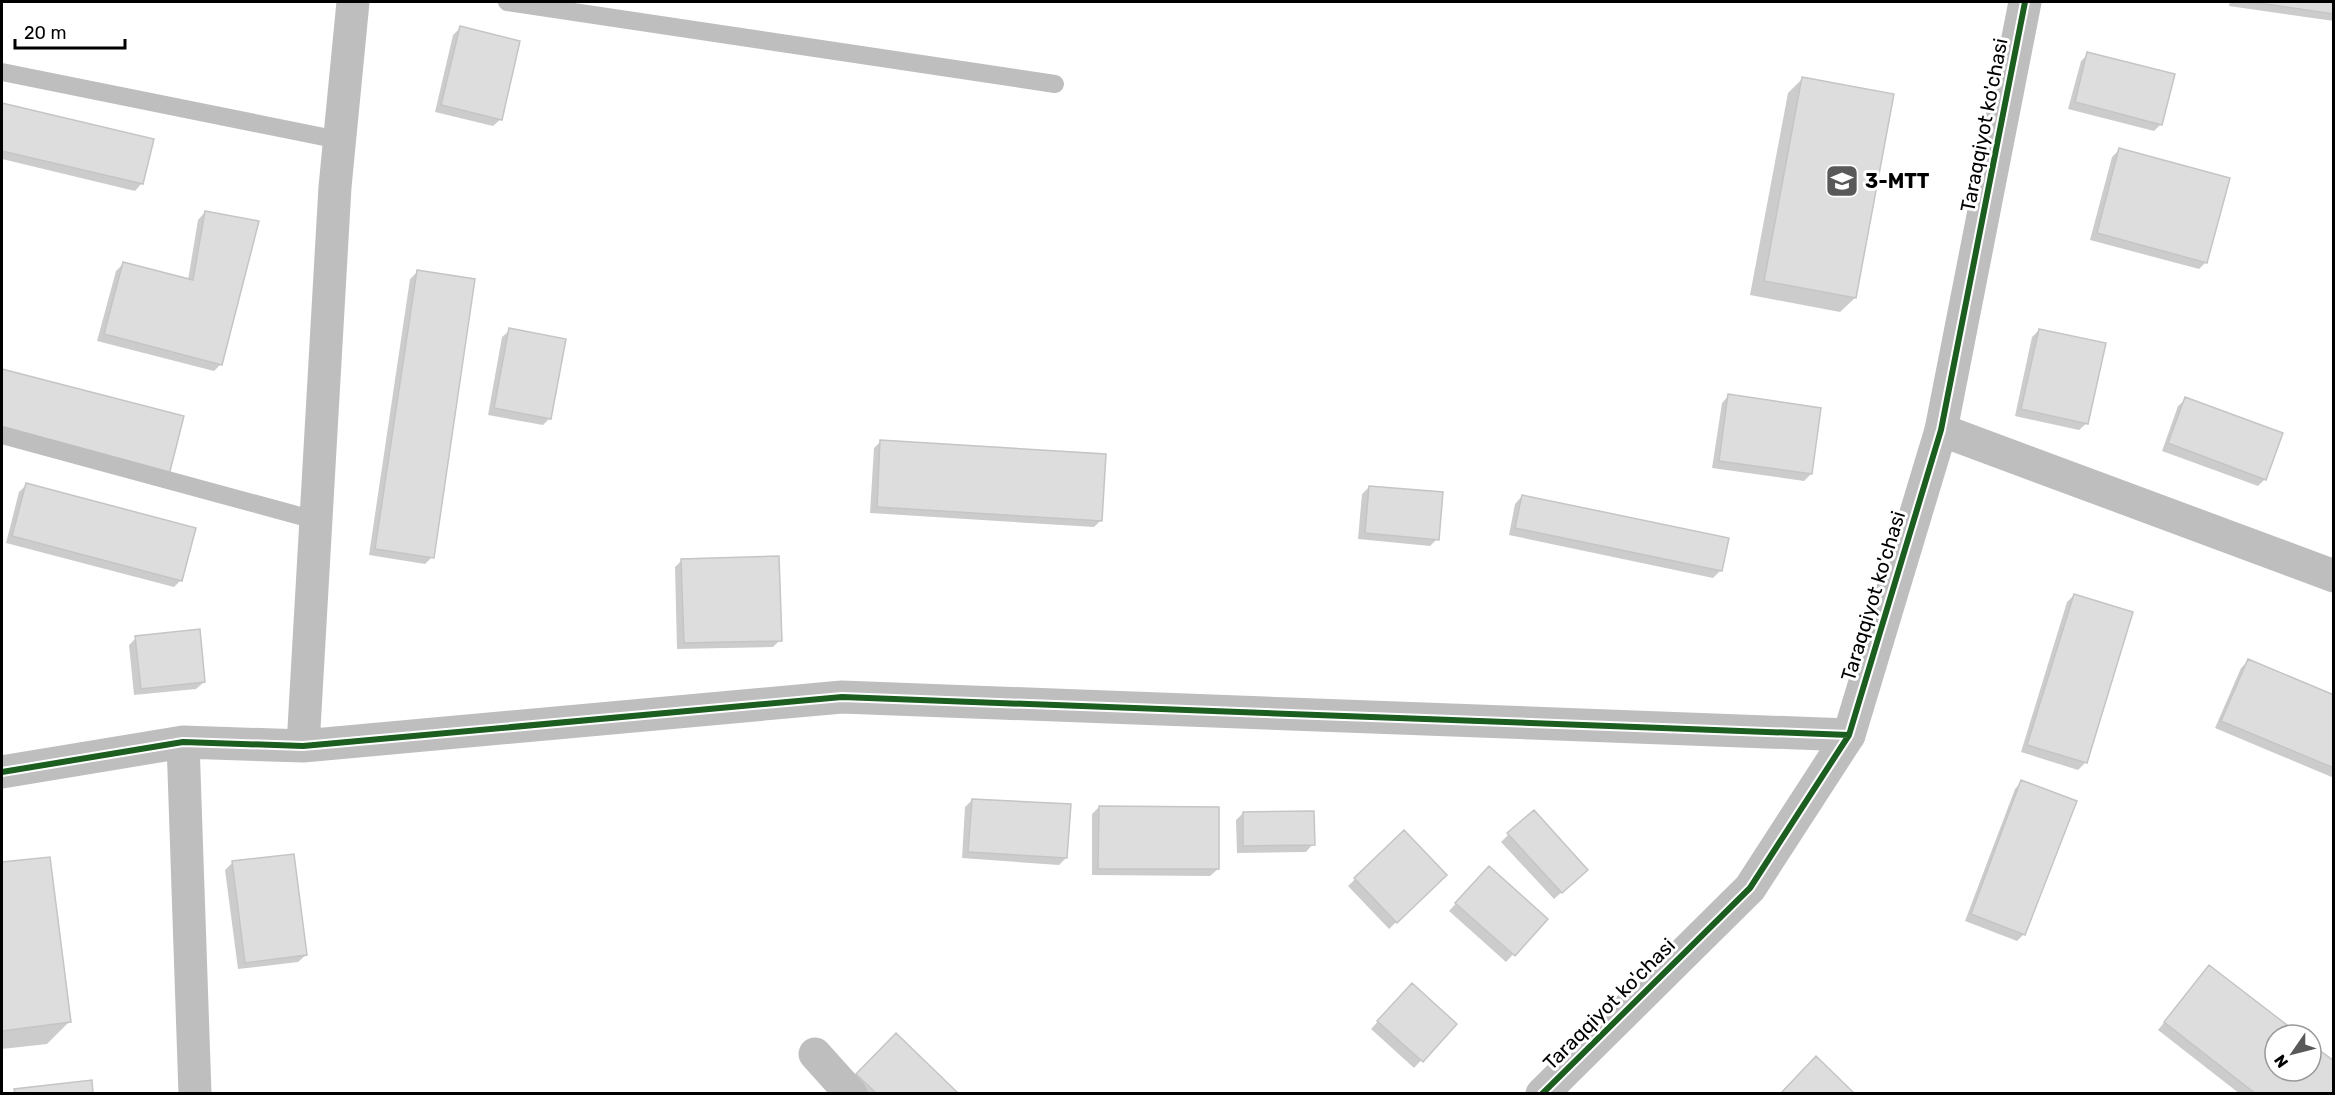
<svg xmlns="http://www.w3.org/2000/svg" width="2335" height="1095" font-family="Rubik,sans-serif">
  <style>
    .shadow { fill: #0003 }
    .building { fill: #ddd; stroke: #c5c5c5; stroke-width: 1.5 }
    .lines { fill: none; stroke-linecap: round; stroke-linejoin: round }
    .service { stroke: #bebebe; stroke-width: 18 }
    .minor { stroke: #bebebe; stroke-width: 33 }
    .tertiary { stroke: #bebebe; stroke-width: 33 }
    .cycleway-casing { stroke: #fff; stroke-width: 10 }
    .cycleway { stroke: #1b5e20; stroke-width: 6 }
    .labels { text-anchor: middle; dominant-baseline: central; stroke-width: 6; stroke-linejoin: round; paint-order: stroke }
    .street-label { font-size: 20px; fill: #000; stroke: #fff }
    .poi-label { font-size: 20px; font-weight: bold; fill: #000; stroke: #fff; text-anchor: start }
  </style>
  <rect width="100%" height="100%" fill="#fff"/>
  <path class="shadow" d="M2230,2h104v19l-105,-15z
    M460,28l41,91 -8,7 -58,-14 18,-77z
    M2088,54l73,70 -7,7 -86,-22 13,-48z
    M1803,78l52,220 -15,14 -90,-17 38,-202z
    M2,105l150,35 -10,43 -7,8 -133,-32z
    M2119,150l87,112 -7,7 -109,-29 22,-83z
    M205,212l16,152 -7,7 -117,-30 19,-70 7,-7 65,16 10,-60z
    M417,272l15,285 -7,7 -56,-9 41,-276z
    M510,330l40,88 -7,7 -55,-10 14,-78z
    M2039,330l48,93 -8,7 -64,-14 17,-79z
    M2,370l180,47 -180,23z
    M1729,395l82,79 -7,7 -92,-13 10,-65z
    M2186,399l79,80 -7,7 -96,-35 16,-45z
    M881,441l220,79 -7,7 -224,-14 4,-65z
    M26,485l155,95 -7,7 -168,-44 13,-51z
    M1369,487l68,52 -7,7 -72,-7 4,-45z
    M1522,496l199,74 -8,8 -204,-43 6,-31z
    M682,560l98,80 -7,7 -96,2 -2,-82z
    M2074,595l58,18 -47,150 -7,7 -57,-18 46,-150z
    M136,638l68,44 -8,7 -62,6 -5,-50z
    M2248,661l86,36v81l-119,-50 26,-60z
    M2022,781l2,153 -7,7 -52,-20 50,-132z
    M972,800l94,58 -7,7 -97,-7 3,-51z
    M1099,807l119,62 -8,7 -118,-1v-61z
    M1243,813l70,31 -7,8 -69,1 -1,-33z
    M1404,832l41,43 -56,54 -41,-43z
    M1508,835l71,42 -25,22 -53,-57z
    M49,858l20,164 -22,22 -45,5v-185z
    M232,863l74,92 -8,7 -60,7 -13,-99z
    M1482,875l64,44 -40,43 -57,-51z
    M2209,967l88,68h-22v36h36v-25l23,48h-94l-82,-64z
    M1405,992l50,32 -41,44 -43,-39z
    M896,1035l61,59h-95l-12,-12z"/>
  <path class="building" d="M2251,2h83v12z
    M460,26l60,15 -18,79 -61,-15z
    M2087,52l88,22 -13,51 -87,-23z
    M1802,77l92,17 -38,204 -92,-17z
    M2,103l152,36 -11,45 -141,-33z
    M2119,148l111,30 -23,85 -110,-30z
    M205,211l54,10 -37,144 -118,-31 19,-72 70,18z
    M417,270l58,9 -41,279 -59,-9z
    M509,328l57,11 -15,80 -57,-11z
    M2039,329l67,14 -18,81 -67,-15z
    M2,369l182,47 -15,59 -167,-44z
    M1728,394l93,14 -9,66 -93,-13z
    M2185,397l98,36 -17,47 -98,-37z
    M880,440l226,14 -4,67 -225,-14z
    M26,483l170,45 -14,53 -170,-45z
    M1369,486l74,6 -4,48 -74,-7z
    M1522,495l207,43 -7,33 -207,-43z
    M779,556l3,85 -98,2 -3,-84z
    M2074,594l59,18 -46,151 -60,-18z
    M200,629l5,53 -64,7 -6,-53z
    M2248,659l86,36v73l-113,-47z
    M2021,780l56,21 -52,134 -54,-21z
    M972,799l99,5 -4,54 -99,-6z
    M1099,806l120,1v62h-121z
    M1534,810l54,60 -26,23 -55,-60z
    M1314,811l1,34 -72,1v-34z
    M1404,830l43,45 -50,48 -43,-45z
    M294,854l13,101 -62,8 -13,-102z
    M50,857l21,165 -69,9v-169z
    M1489,866l59,53 -33,37 -60,-53z
    M2209,965l91,70h-25v36h36v-27l23,17v33h-78l-92,-72z
    M1412,983l45,41 -34,38 -46,-41z
    M896,1033l63,61h-82l-21,-20z
    M1816,1056l39,38h-75z
    M92,1080l1,14h-78l-1,-5z"/>
  <g class="lines">
    <path class="service" d="M507,2l548,82
      M2,72l337,68
      M2,435l313,85"/>
    <path class="minor" d="M1941,430l393,146
      M183,742l12,352
      M303,746l32,-559 18,-185
      M2,772l181,-30 120,4 539,-49 1007,38
      M815,1054l36,40"/>
    <path class="tertiary" d="M1542,1094l208,-206 99,-153 92,-305 84,-428"/>
    <g class="cycleway-casing">
      <path id="cycleway" d="M2,772l181,-30 120,4 539,-49 1007,38
        M1542,1094l208,-206 99,-153 92,-305 84,-428"/>
    </g>
    <use href="#cycleway" class="cycleway"/>
  </g>
  <defs>
    <g id="school-square" transform="scale(1.725)"><rect x="-9" y="-9" width="18" height="18" rx="4" fill="#595959" stroke="#fff"/><path d="M0-5L7-2L0 1L-7-2ZM-4 1L0 2.5L4 1V4Q0 6-4 4Z" fill="#fff"/></g>
  </defs>
  <g fill-rule="evenodd">
    <use href="#school-square" x="1842" y="181"/>
  </g>
  <g class="labels">
    <g class="street-label">
      <text transform="translate(1984 125) rotate(-79)">Taraqqiyot ko'chasi</text>
      <text transform="translate(1873 596) rotate(-73)">Taraqqiyot ko'chasi</text>
      <text transform="translate(1609 1004) rotate(-45)">Taraqqiyot ko'chasi</text>
    </g>
    <g class="poi-label">
      <text x="1865" y="181">3-MTT</text>
    </g>
  </g>
  <rect width="2335" height="1095" fill="none" stroke="#000000" stroke-width="6"/>
  <g transform="translate(2293 1053) rotate(235)"><circle r="28" fill="#ffffff" stroke="#999999" stroke-width="1.5"/>
  <path d="M0-4.5L10 22L0 15L-10 22Z" fill="#595959"/>
  <text y="-9" font-size="16" font-weight="bold" text-anchor="middle" fill="#000000">N</text>
  </g>
  <path d="M15 39v9h110v-9" fill="none" stroke="#000000" stroke-width="3"/>
  <text x="24" y="39" font-size="18" fill="#000000" stroke="#ffffff" stroke-width="4.5" paint-order="stroke">20 m</text>
</svg>
